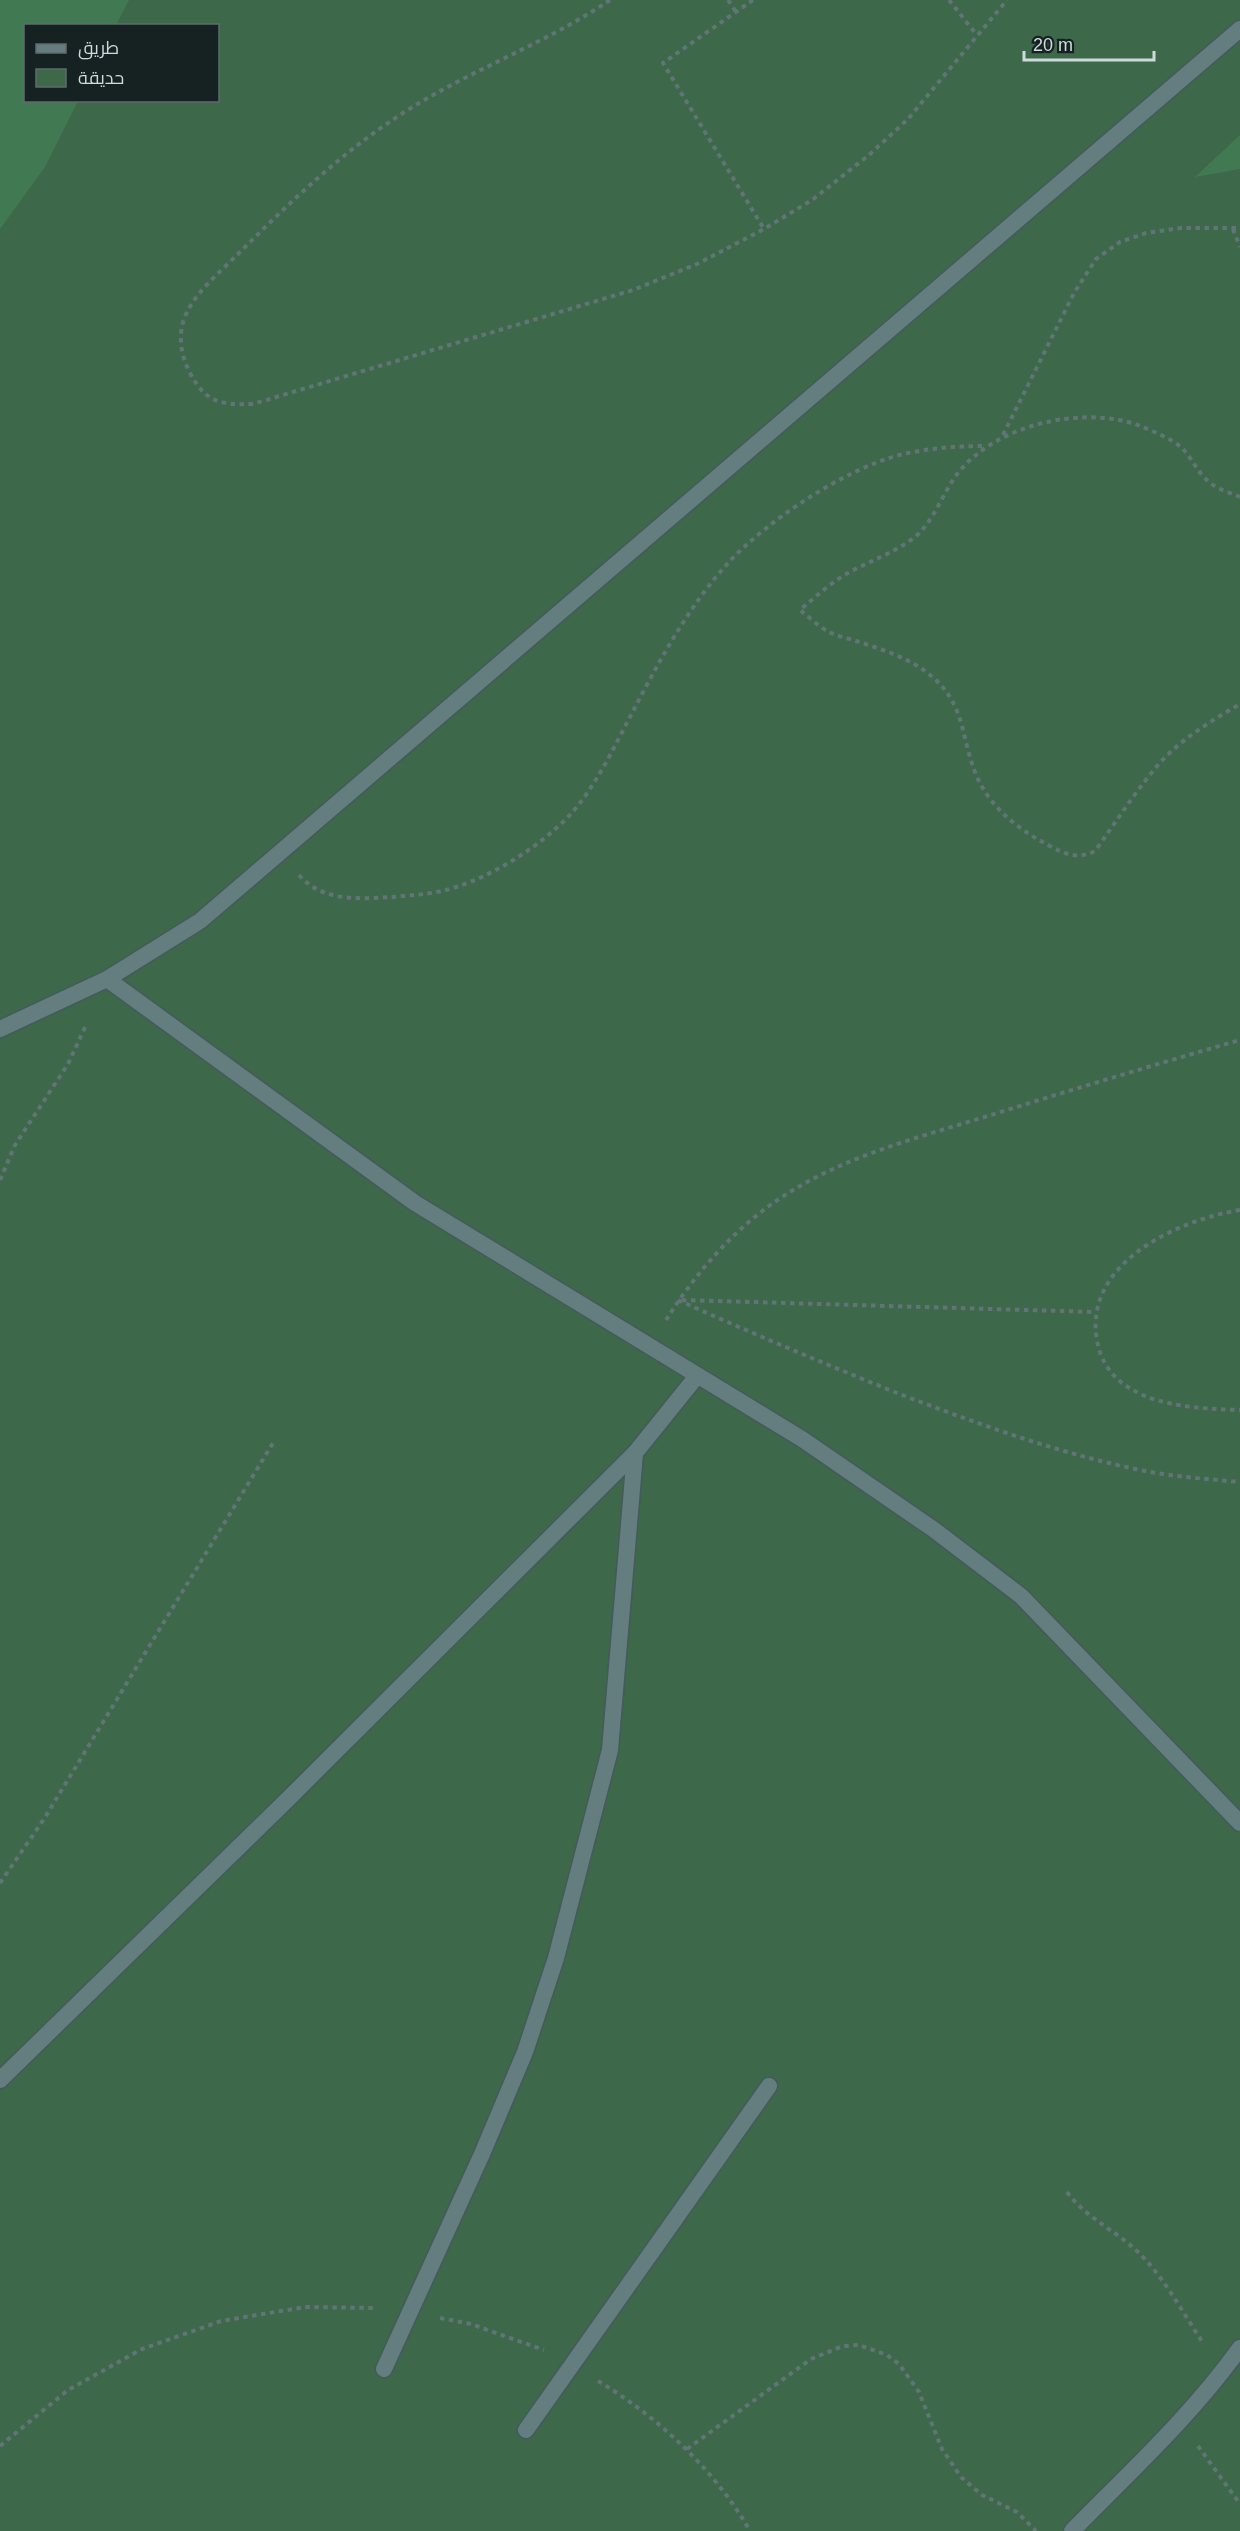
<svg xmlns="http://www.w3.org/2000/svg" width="1240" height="2531" font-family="Helvetica,Cairo,sans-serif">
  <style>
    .green { fill: #3d6849; fill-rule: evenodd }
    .forest { fill: #417a52 }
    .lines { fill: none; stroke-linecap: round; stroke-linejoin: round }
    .pedestrian-casing { stroke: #455a5c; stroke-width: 19 }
    .tertiary-casing { stroke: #455a5c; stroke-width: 19 }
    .path { stroke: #617577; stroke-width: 4; stroke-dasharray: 4.5 4.5; stroke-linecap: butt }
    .pedestrian { stroke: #647e80; stroke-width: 16 }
    .tertiary { stroke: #647e80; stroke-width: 16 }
  </style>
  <rect width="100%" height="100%" fill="#243c3e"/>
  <path class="green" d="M0,0h1240v2531h-1240zM26,26h192v74h-192z"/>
  <path class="forest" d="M0,0h129l-13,25 -90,1v74l52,1 -33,66 -45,62z
    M1240,135v34l-45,8z"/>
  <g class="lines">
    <g class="pedestrian-casing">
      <path id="pedestrian" d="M384,2369l98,-215 43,-102 31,-94 54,-208 25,-297
        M526,2430l243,-344
        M1072,2531c58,-59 120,-116 168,-183"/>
    </g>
    <g class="tertiary-casing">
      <path id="tertiary" d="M107,979l308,224 387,236 131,90 88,67 219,227
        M0,1029l107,-50 93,-58 1040,-892
        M0,2080l286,-279 349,-348 62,-77"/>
    </g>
    <path class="path" d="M610,0c-65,44 -140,70 -207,113 -61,39 -114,90 -165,141 -17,17 -40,36 -51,58 -10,20 -7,42 3,61 16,30 31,32 63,31l380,-114 64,-26 67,-35 48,-29 57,-45 39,-36 99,-119
      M728,0l8,12
      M753,0l-90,63 101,166
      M949,0l27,34
      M1233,229l7,18
      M1003,435l71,-142 22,-34 24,-17 26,-9 35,-5h59
      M1240,497c-12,-5 -27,-9 -36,-20 -8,-8 -13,-20 -22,-29 -11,-10 -30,-17 -44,-23 -57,-20 -142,0 -180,48 -15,19 -24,48 -43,64 -22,17 -49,25 -72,39 -16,10 -29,22 -43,34 9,7 19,17 29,22 8,4 18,6 27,9 25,8 54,17 74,34 37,30 30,63 47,102 14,31 41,52 71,68 17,9 29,15 47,6 21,-29 40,-59 63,-86 23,-26 53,-44 82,-61
      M299,875c23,27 61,24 93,22 23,-2 45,-3 67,-11 39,-13 82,-41 110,-70 26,-28 44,-67 62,-101 27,-52 57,-108 97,-152 40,-43 119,-96 176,-109 26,-6 54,-8 81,-8
      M0,1180l15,-35 53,-81 19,-41
      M1240,1210c-62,10 -157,53 -143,130 3,22 17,40 36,50 28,17 75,19 107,20
      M678,1300c73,33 145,63 219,93 81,31 163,61 248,78 31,6 63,8 95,11
      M682,1300l413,12
      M666,1320c26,-41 60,-82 99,-111 66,-50 149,-70 226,-94 83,-26 166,-51 249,-75
      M0,1883l44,-64 229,-376
      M1067,2192c20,27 47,37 71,60 26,25 45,61 65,91
      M440,2318l31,6 73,26
      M598,2381c60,36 117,89 152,150
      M0,2446l68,-56 74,-41 79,-28 84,-14 72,1
      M1198,2446l42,58
      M687,2449l124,-90 32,-13 16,-1 28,10 12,9 20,28 23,57 19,28 21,18 35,17 19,19"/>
    <use href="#pedestrian" class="pedestrian"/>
    <use href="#tertiary" class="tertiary"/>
  </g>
  <rect x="24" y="24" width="195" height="78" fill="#162121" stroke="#5f6b6c" stroke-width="1.5"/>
  <rect x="36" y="44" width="30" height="9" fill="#647e80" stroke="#5f6b6c" stroke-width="1.5"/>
  <text x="78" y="54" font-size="18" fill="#cddbdc">طريق</text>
  <rect x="36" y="69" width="30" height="18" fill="#3d6849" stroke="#5f6b6c" stroke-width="1.5"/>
  <text x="78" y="84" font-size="18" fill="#cddbdc">حديقة</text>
  <path d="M1024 51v9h130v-9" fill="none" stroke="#cddbdc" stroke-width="3"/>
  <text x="1033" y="51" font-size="18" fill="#cddbdc" stroke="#162121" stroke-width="4.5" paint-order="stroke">20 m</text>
</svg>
